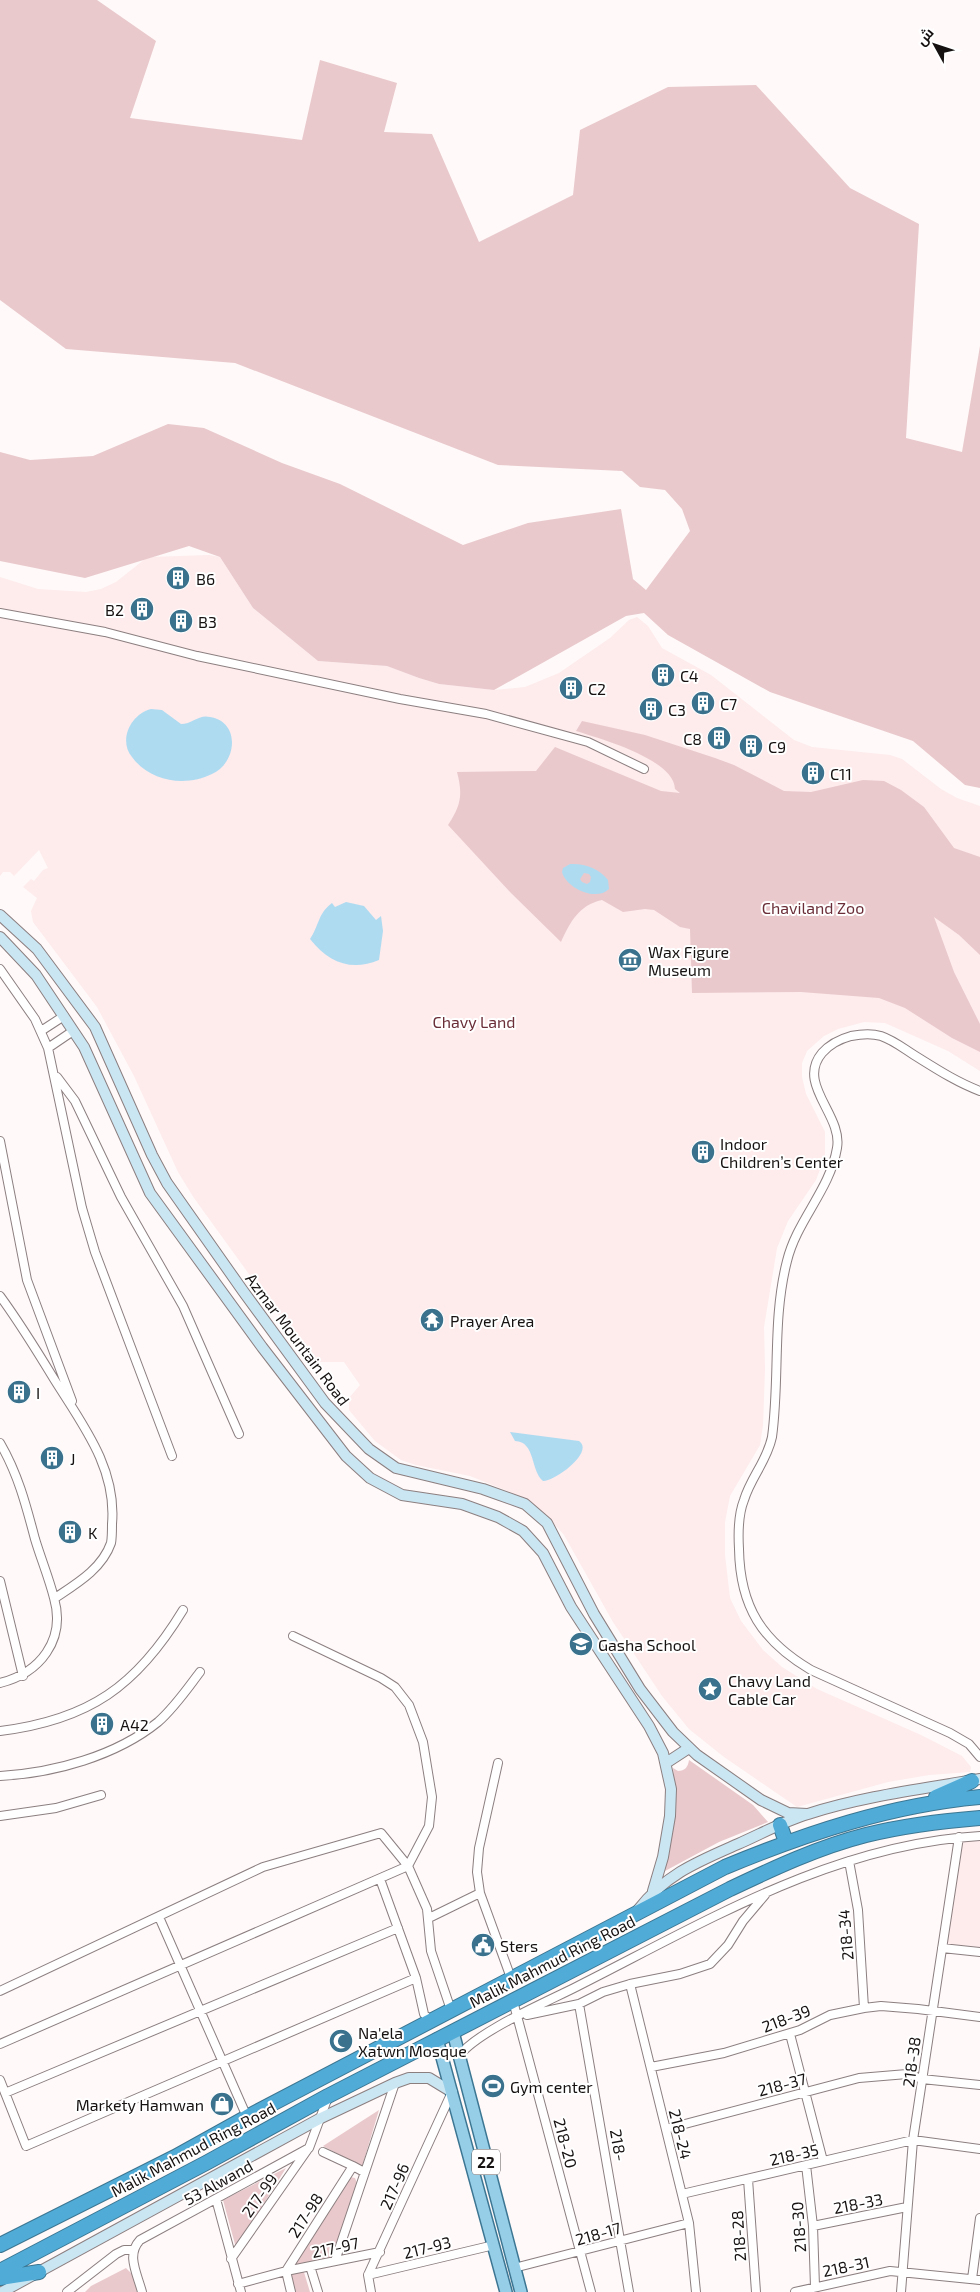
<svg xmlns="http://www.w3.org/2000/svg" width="980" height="2292" font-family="'Exo 2',Cairo,sans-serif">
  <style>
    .built { fill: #feebec }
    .green { fill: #e9c9cc }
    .water { fill: #afdbf1; fill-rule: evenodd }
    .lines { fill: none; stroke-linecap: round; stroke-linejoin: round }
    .street-casing { stroke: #8c7f80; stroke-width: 10 }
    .secondary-casing { stroke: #8c7f80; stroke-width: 12 }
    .primary-casing { stroke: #3c7692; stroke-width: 14 }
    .highway-casing { stroke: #3c7692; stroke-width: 16 }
    .street { stroke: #fff; stroke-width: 8 }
    .secondary { stroke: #cae6f3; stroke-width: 10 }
    .primary { stroke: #96cde7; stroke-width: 11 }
    .highway { stroke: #50acd7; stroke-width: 14 }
    .labels { text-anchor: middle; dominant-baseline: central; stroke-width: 4; stroke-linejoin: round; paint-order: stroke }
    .shield { fill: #fff; stroke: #5d5959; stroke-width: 1 }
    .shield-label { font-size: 15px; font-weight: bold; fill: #171212 }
    .poi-label { font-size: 16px; fill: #171212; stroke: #fff; text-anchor: start }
    .park-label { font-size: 16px; fill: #6a2e38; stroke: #fff }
    .street-label { font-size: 16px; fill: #171212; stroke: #fff }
  </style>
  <rect width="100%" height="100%" fill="#fff9f9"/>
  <path class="built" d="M209,555l11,2 33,51 65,53 69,5 32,12 20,6 55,6 31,-3 34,-14 51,-35 19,-18 8,-3 11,9 14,22 49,27 83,65 18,7 78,8 12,4 39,30 16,9 23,8v265l-32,-20 -63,-28 -21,-1 -26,7 -14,7 -17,15 -5,12v14l4,17 19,38v24l-9,24 -28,41 -11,27 -13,79 1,42 -2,56 -3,20 -30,51 -5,26v33l5,43 11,23 22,29 19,17 35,22 104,46 41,21 9,11 -1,5 -41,3 -41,7 -91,25 -73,-50 -35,-28 -27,-33 -49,-74 -49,-87 -7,-8 -22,-22 -25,-13 -40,-16 -54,-11 -15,-5 -26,-19 -26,-31v-12l11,-13 -16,-23h-26l-12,-9 -112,-155 -16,-26 -44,-96 -37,-69 -64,-85 -2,-11 6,-13 -14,-11 8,-8 3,2 9,-11 5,-2 -9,-18 -25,26 -4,-4h-7l-3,4v-299l38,12 48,3 15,-3 15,-7 29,-23 6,-2z
    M980,1836v116l-38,-4 17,-111z"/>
  <path class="green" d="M0,0h97l59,41 -26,77 172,22 18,-80 77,23 -13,49 48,2 47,108 94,-47 7,-65 88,-43 88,-2 94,103 69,36 -13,214 56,14 18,-106v442l-15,-3 -52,-44 -143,-49 -102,-57 -24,-22 -18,3 -132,74 -55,-6 -20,-6 -32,-12 -69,-5 -65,-53 -33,-51 -31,-11 -104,32 -85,-17v-109l30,8 63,-4 75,-32 36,4 78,35 58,21 123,61 65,-22 93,-14 12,70 13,11 44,-59 -8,-22 -17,-19 -25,-3 -18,-16 -124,-6 -263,-102 -169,-14 -66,-49z
    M582,721l63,14 70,23 19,7 50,26 27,1 52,-12 21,1 17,9 23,17 30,41 26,9v98l-21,-20 -25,-18 20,55 26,52v28l-28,-14 -47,-30 -26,-10 -78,-6 -109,1 -2,-64 -10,-2 -26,-17 -9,-1 -22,3 -21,-12c-23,5 -32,22 -41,42l-50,-49 -63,-68c13,-20 15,-30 9,-53l79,-1 19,-24 106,44 19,2 -5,-4c-1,-30 -74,-50 -99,-58z
    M689,1760l64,45 15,17 -49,20 -54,29 11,-67 -3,-36 5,3c7,0 10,-4 11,-11z
    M379,2110l-17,57 -39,-21z
    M286,2168l-50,80 -13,-48z
    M350,2177l5,1 2,5 -23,76 -43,8z
    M126,2268l7,7 4,17h-52l6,-6z
    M303,2269l7,23h-17l-5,-18z"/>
  <path class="water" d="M151,709l11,1 19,14c11,0 18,-10 29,-7 31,5 27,46 2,57 -26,13 -62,8 -80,-17 -14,-17 -1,-43 19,-48z
    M570,864c14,-1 29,4 38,16l1,9c-13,13 -43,-1 -47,-17l1,-4zM584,873l5,1 2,3 -1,5 -3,2 -5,-2 -2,-3z
    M346,902l18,4 12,14 5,-4 2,15 -4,29c-28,12 -51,2 -69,-21 9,-13 8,-26 22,-36l3,4z
    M510,1432l69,9c16,11 -25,41 -36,40 -13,-11 -7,-39 -28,-40z"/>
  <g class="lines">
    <g class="street-casing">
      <path id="street" d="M0,613l105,19 92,24 203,43 86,15 102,28 56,27
        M0,969l35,50 13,29 34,160 13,44 77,204
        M41,1031l23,-15
        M48,1048l25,-17
        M57,1077l18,24 46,96 62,109 56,128
        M980,1091c-24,-9 -45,-23 -66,-36 -11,-7 -21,-15 -33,-19 -10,-3 -20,-2 -30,0 -11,3 -22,9 -29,17 -26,31 21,62 15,95 -7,42 -40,72 -50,113 -15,58 -7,118 -15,176 -5,24 -21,40 -28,63 -6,15 -6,32 -5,49 1,58 23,92 72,121l139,63 19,11 11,13
        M0,1141l27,139 45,121
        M0,1296c19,26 37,55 54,83 28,45 63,89 58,145 0,6 0,14 -1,19 -9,26 -35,41 -56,55
        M0,1443c18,31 26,62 35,96 6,20 14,39 19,59 12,42 -14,75 -54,85
        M0,1581l23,95
        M293,1636l88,42 14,9 14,18 14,37 9,55 -3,29 -21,40 19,43 4,42 20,59
        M0,1731c89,-11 137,-45 183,-121
        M498,1763l-19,85 -2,24 3,21 31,85
        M0,1776c54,-3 116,-20 158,-54 17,-15 29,-33 42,-50
        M0,1816l56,-8 45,-13
        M849,1861l9,49 6,98
        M380,1879l36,99 8,36 7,7
        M159,1917l88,200
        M429,1918l51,-25
        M942,1948l38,4
        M630,1984l59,239 7,69
        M0,1991l263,-124 118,-34 27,33 -408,178
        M513,2001l78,291
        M579,2004l50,288
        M527,2015l52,-11 24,-12 27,-8 50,-10 30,-10 18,-19 15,-24 22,-26
        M790,2034l33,127
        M458,2057c19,-26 89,-55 120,-71 127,-64 256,-142 402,-150
        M651,2067l73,-14 76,-23 30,-15 34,-7 17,-2 37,3 62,8
        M0,2080l26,66 390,-168
        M5,2093l393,-165
        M666,2129l193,-51 48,-4 15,5 58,6
        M323,2152l30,14
        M806,2165l7,61 2,61
        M748,2179l8,113
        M682,2194l231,-54 67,9
        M216,2199l25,93
        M813,2226l94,-19
        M231,2259l77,-110
        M335,2261l60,-178
        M310,2266l8,26
        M514,2268l175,-45
        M368,2275l126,-30
        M972,2279l8,-61
        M238,2284l48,-13 94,-19
        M67,2292l49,-38 8,-4h9
        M142,2292c-5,-19 -16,-37 -2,-52l169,-92 19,-51
        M291,2292l-5,-21 67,-105 11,6
        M371,2292l-3,-17 84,-183
        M795,2292l95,-21 90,9
        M901,2292l12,-152 46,-303"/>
    </g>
    <g class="secondary-casing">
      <path id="secondary" d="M0,915l37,34 58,78 57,128 15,28 76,108 82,112 44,46 27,19 87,21 42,15 22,19 47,91 46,75 33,43 24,23 64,45 27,13 19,1
        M0,937l36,38 48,72 66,146 112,154 84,109 24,22 32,17 60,9 36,13 25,14 20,22 28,54 78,119 14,27 8,36 -1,27 -7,41 -10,34
        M666,1763l23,-15
        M638,1910c28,-36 59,-48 100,-66 23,-10 46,-23 70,-30 56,-18 115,-25 172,-35
        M2,2292l319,-174 74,-35 14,-5h20l23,14"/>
    </g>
    <g class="primary-casing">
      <path id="primary" d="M453,2032l68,260
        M437,2039l69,253"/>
    </g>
    <g class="highway-casing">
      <path id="highway" d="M936,1797l36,-16
        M780,1825l6,17
        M0,2245l175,-88 72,-40 478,-250c82,-34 166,-62 255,-70
        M0,2271l206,-108 122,-67 402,-207c44,-21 89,-42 136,-54 37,-9 76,-14 114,-17
        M0,2278l39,-6"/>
    </g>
    <use href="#street" class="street"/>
    <use href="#secondary" class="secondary"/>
    <use href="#primary" class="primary"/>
    <use href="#highway" class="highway"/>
  </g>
  <defs>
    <g id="building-disc" transform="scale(1.25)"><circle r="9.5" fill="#3a718c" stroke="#fff"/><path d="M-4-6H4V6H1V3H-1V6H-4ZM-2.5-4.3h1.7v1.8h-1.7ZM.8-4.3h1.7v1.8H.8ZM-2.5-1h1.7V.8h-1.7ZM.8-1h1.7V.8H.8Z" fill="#fff"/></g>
    <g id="museum-disc" transform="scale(1.25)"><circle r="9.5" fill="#3a718c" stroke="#fff"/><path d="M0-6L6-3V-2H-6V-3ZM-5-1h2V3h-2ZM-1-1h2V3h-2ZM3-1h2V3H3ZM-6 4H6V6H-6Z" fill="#fff"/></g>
    <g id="temple-disc" transform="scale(1.25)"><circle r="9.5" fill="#3a718c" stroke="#fff"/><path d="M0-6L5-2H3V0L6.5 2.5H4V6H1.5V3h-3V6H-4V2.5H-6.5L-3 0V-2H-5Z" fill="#fff"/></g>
    <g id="school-disc" transform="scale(1.25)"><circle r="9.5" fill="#3a718c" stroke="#fff"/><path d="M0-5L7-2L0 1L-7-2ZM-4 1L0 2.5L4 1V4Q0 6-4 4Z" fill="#fff"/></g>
    <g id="sight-disc" transform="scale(1.25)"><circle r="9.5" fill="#3a718c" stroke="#fff"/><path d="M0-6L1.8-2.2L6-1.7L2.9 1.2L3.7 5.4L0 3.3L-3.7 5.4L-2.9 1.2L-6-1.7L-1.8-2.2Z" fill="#fff"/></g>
    <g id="civic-disc" transform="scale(1.25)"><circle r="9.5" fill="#3a718c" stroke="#fff"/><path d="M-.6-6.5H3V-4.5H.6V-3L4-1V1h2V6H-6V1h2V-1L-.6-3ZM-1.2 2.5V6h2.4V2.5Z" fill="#fff"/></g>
    <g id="mosque-disc" transform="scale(1.25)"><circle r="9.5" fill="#3a718c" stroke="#fff"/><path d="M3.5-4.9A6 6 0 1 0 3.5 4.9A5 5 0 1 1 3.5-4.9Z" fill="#fff"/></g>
    <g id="stadium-disc" transform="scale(1.25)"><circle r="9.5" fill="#3a718c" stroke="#fff"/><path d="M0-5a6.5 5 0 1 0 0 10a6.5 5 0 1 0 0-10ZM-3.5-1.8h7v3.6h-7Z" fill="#fff"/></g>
    <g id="shop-disc" transform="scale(1.25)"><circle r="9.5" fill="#3a718c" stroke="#fff"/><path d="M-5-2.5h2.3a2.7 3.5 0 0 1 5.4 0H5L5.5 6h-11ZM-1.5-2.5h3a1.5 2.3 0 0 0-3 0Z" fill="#fff"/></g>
  </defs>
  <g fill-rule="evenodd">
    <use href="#building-disc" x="178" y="578"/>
    <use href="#building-disc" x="142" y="609"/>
    <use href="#building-disc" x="181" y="621"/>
    <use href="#building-disc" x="663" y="675"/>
    <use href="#building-disc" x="571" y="688"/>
    <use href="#building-disc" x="703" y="703"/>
    <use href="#building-disc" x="651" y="709"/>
    <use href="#building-disc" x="719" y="738"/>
    <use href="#building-disc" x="751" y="746"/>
    <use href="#building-disc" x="813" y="773"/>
    <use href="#museum-disc" x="630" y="960"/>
    <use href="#building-disc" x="703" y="1152"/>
    <use href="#temple-disc" x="432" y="1320"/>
    <use href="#building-disc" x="19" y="1392"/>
    <use href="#building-disc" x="52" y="1458"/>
    <use href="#building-disc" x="70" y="1532"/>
    <use href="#school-disc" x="581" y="1644"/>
    <use href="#sight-disc" x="710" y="1689"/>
    <use href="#building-disc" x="102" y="1724"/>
    <use href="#civic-disc" x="483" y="1945"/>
    <use href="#mosque-disc" x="341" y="2041"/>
    <use href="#stadium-disc" x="493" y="2086"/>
    <use href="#shop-disc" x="222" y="2104"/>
  </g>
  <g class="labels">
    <rect class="shield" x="472" y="2149.5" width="28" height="25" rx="4"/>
    <g class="shield-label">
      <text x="486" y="2162">22</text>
    </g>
    <g class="poi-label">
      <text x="196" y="578">B6</text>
      <text x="124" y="609" text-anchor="end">B2</text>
      <text x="198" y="621">B3</text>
      <text x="680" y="675">C4</text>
      <text x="588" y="688">C2</text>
      <text x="720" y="703">C7</text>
      <text x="668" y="709">C3</text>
      <text x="702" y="738" text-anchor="end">C8</text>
      <text x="768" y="746">C9</text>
      <text x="830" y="773">C11</text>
      <text x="648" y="951">Wax Figure<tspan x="648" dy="18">Museum</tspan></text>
      <text x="720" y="1143">Indoor<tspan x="720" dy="18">Children’s Center</tspan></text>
      <text x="450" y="1320">Prayer Area</text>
      <text x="36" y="1392">I</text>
      <text x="70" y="1458">J</text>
      <text x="88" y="1532">K</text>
      <text x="598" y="1644">Gasha School</text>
      <text x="728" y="1680">Chavy Land<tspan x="728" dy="18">Cable Car</tspan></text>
      <text x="120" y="1724">A42</text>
      <text x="500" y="1945">Sters</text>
      <text x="358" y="2032">Na'ela<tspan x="358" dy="18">Xatwn Mosque</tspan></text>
      <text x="510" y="2086">Gym center</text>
      <text x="204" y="2104" text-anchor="end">Markety Hamwan</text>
    </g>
    <g class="park-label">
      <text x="813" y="907">Chaviland Zoo</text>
      <text x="474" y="1021">Chavy Land</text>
    </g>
    <g class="street-label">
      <text transform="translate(298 1339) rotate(53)">Azmar Mountain Road</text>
      <text transform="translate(845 1935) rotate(-95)">218-34</text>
      <text transform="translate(552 1961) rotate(-27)">Malik Mahmud Ring Road</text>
      <text transform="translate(786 2018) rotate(-21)">218-39</text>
      <text transform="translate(911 2062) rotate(-82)">218-38</text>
      <text transform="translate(782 2084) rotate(-15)">218-37</text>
      <text transform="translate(681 2134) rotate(76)">218-24</text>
      <text transform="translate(566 2143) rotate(75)">218-20</text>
      <text transform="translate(619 2145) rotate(80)">218-</text>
      <text transform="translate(193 2149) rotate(-28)">Malik Mahmud Ring Road</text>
      <text transform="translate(794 2154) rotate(-13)">218-35</text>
      <text transform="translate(218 2182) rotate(-29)">53 Alwand</text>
      <text transform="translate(394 2186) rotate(-66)">217-96</text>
      <text transform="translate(259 2195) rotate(-55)">217-99</text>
      <text transform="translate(858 2203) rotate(-11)">218-33</text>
      <text transform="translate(305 2215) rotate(-57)">217-98</text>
      <text transform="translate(798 2227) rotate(-94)">218-30</text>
      <text transform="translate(598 2233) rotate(-16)">218-17</text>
      <text transform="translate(738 2236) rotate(-94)">218-28</text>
      <text transform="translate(335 2247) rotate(-12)">217-97</text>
      <text transform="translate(427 2247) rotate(-14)">217-93</text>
      <text transform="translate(846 2266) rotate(-12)">218-31</text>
    </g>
  </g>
  <g transform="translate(935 45) rotate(310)" stroke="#ffffff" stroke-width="4" paint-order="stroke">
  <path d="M0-4L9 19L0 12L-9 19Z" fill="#171212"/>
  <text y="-8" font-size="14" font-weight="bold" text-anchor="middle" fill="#171212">ش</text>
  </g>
</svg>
